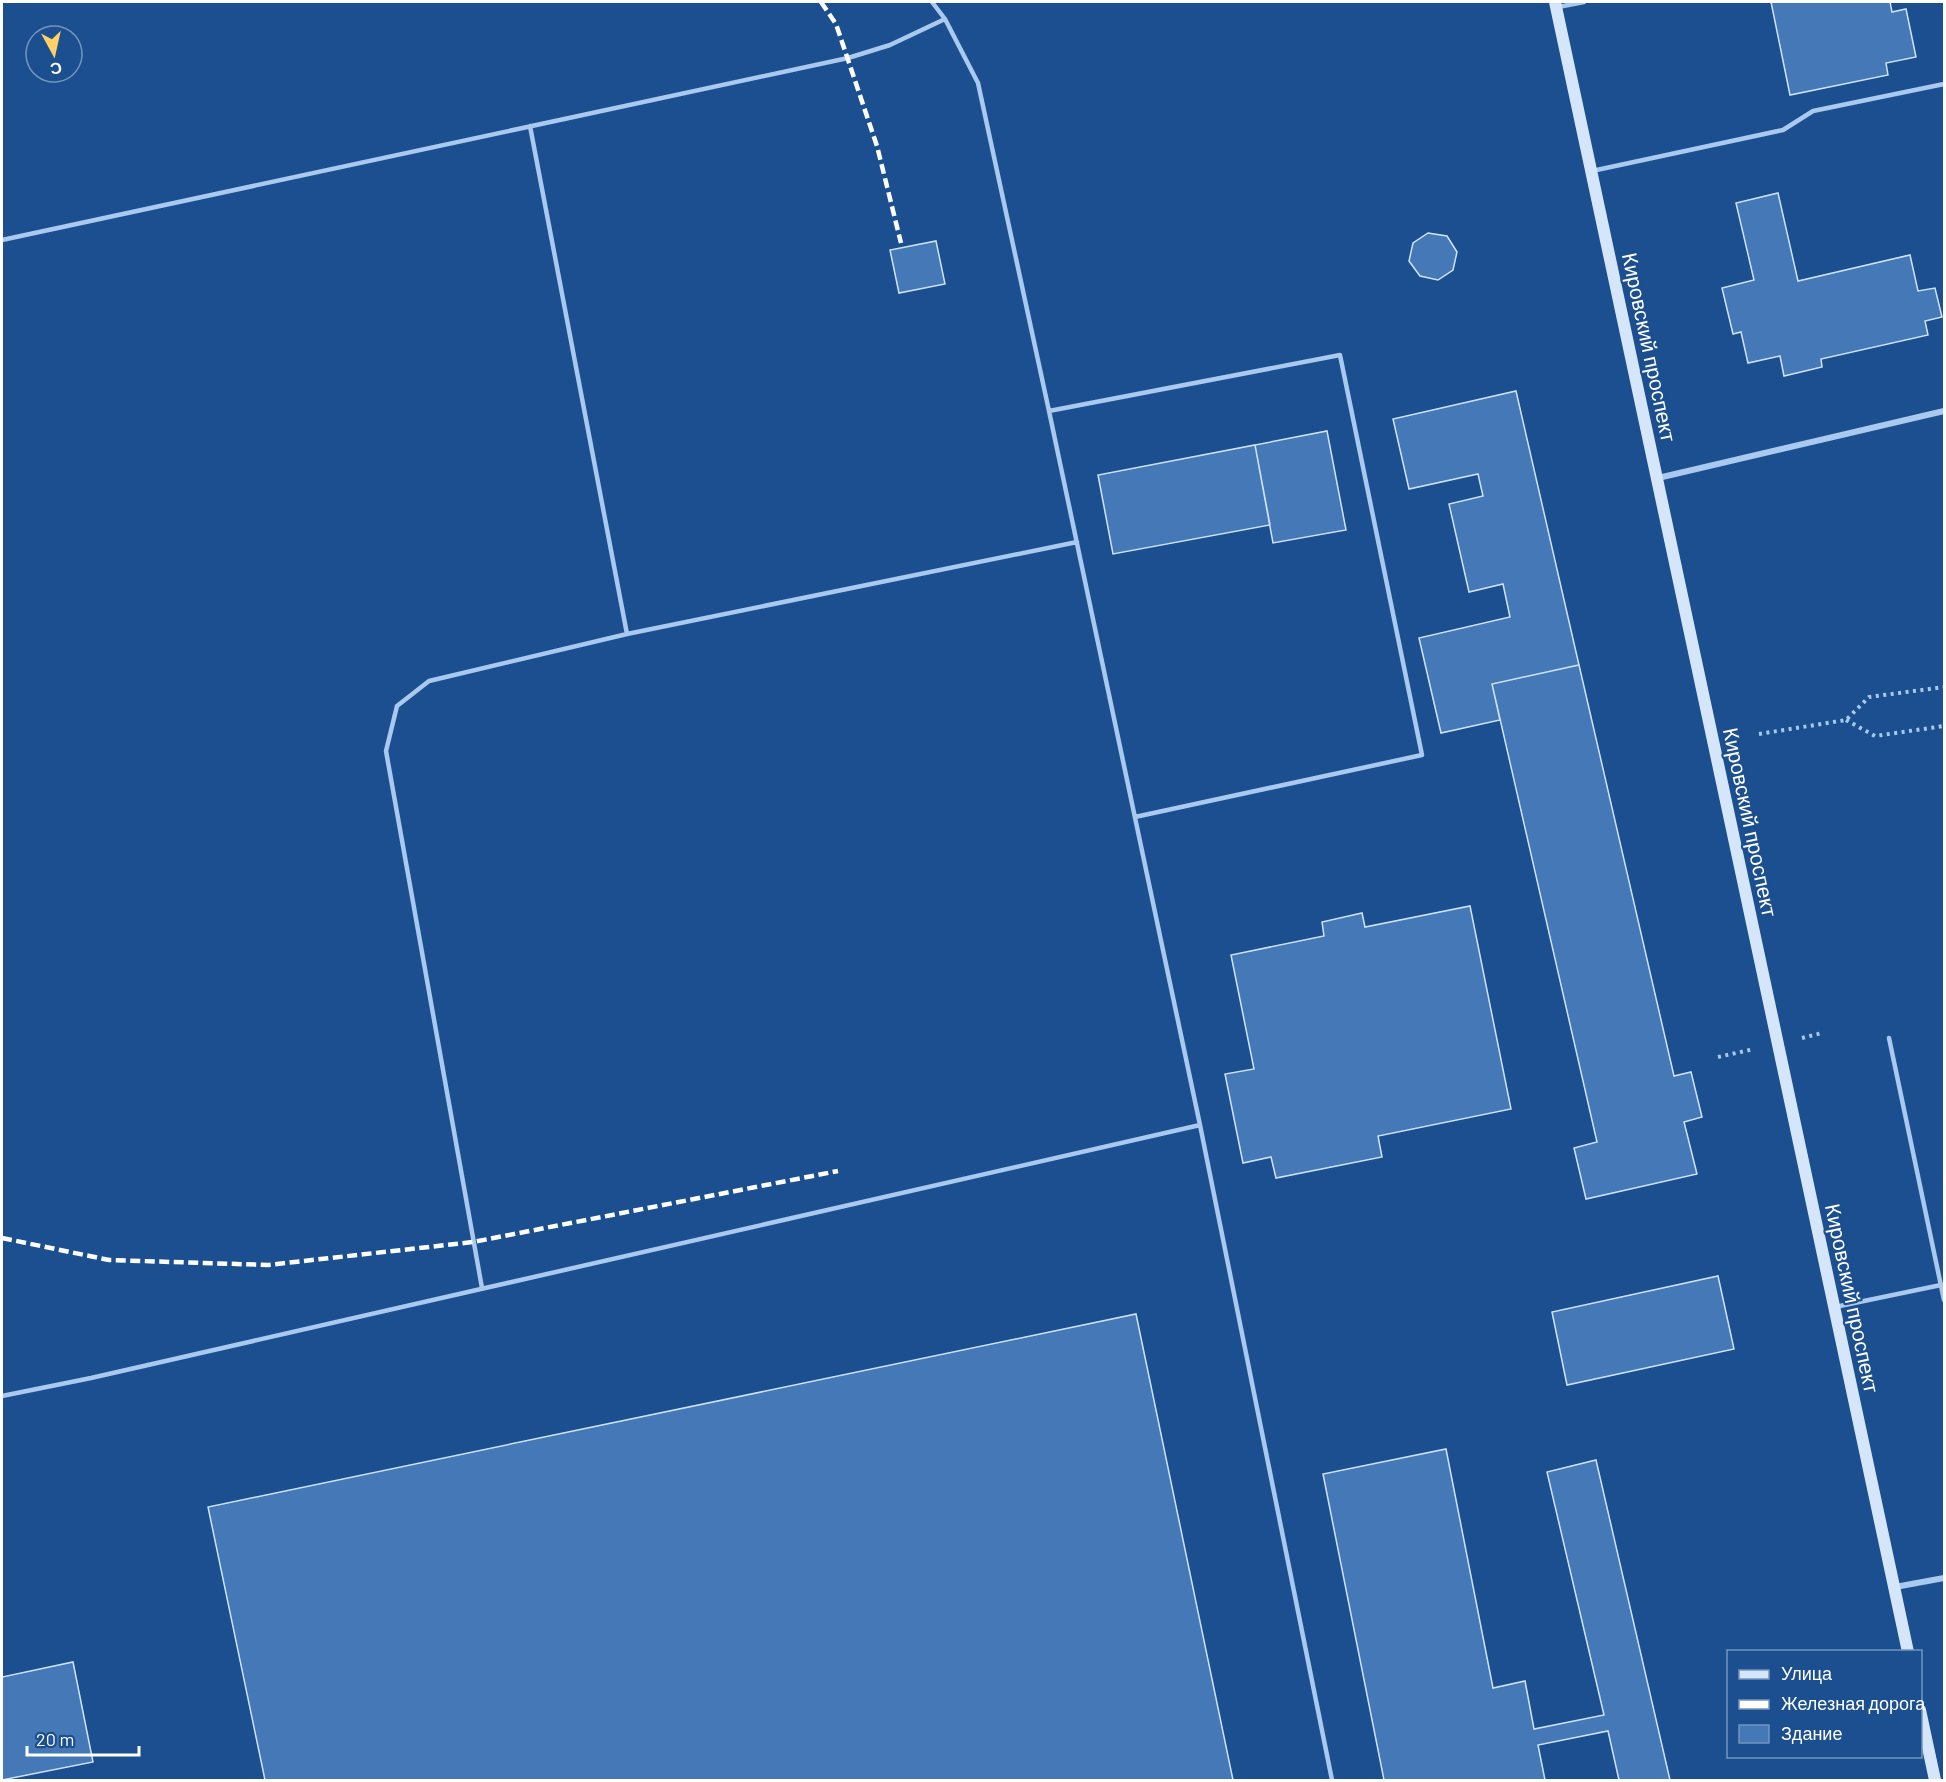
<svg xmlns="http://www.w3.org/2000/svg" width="1946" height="1782" font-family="Barlow,sans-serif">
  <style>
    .building { fill: #4478b7; stroke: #cfe3fa; stroke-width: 1.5 }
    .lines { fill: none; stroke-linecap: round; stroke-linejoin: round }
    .path { stroke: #a9c9ee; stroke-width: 4; stroke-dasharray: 3 4.5; stroke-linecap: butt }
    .service { stroke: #a9c9ee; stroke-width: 4.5 }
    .minor { stroke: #a9c9ee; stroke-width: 6 }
    .secondary { stroke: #d6e6fa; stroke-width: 12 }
    .rail { stroke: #fff; stroke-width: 4.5; stroke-dasharray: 10 4.5; stroke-linecap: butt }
    .labels { text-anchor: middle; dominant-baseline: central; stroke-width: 4.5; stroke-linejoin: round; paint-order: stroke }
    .street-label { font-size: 21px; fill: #fff; stroke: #1b4f8f }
  </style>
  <rect width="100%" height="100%" fill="#1b4f8f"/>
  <path class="building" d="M1771,2h119l2,10 14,-3 10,48 -30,6 2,12 -98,20z
    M1778,193l20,88 112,-26 8,36 17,-3 7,29 -17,4 3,14 -107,24 1,8 -38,9 -4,-20 -32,7 -7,-31 -8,2 -11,-46 32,-8 -18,-77z
    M1428,233l19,3 10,16 -4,18 -15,10 -18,-4 -11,-15 4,-18z
    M936,241l9,43 -46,9 -9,-43z
    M1516,391l63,274 -87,19 8,36 -59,13 -22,-95 91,-21 -7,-33 -34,8 -20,-88 34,-8 -5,-22 -69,15 -16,-70z
    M1327,431l19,99 -73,13 -18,-98z
    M1255,445l15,80 -157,29 -15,-79z
    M1579,665l95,411 17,-4 11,45 -18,5 13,52 -111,25 -12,-51 23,-6 -105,-458z
    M1470,906l41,203 -133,27 4,21 -106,21 -5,-21 -28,6 -18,-89 29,-5 -23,-114 93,-19 -2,-14 40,-9 3,14z
    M1718,1276l16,73 -167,36 -15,-73z
    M1136,1314l97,466h-968l-57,-273z
    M1446,1449l47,239 32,-7 9,48 70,-14 -57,-243 49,-12 74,320h-51l-11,-49 -70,14 7,35h-161l-61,-306z
    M73,1662l20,100 -91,18v-103z"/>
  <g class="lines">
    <path class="path" d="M1846,720l29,16 69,-10
      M1759,734l87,-14 23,-23 75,-10
      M1802,1038l20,-5
      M1718,1057l36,-8"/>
    <path class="service" d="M932,2l13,17 33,64 71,328 151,714 132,655
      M1558,7l26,-5
      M530,126l97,508
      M1592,171l191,-41 30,-19 131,-27
      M2,240l846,-182 42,-13 55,-26
      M1049,411l291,-56 82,400 -287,62
      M1889,1038l55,262
      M482,1288l-96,-537 11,-45 32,-25 198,-47 450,-92
      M1835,1307l106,-22
      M2,1396l89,-18 1109,-253"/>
    <path class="minor" d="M1658,478l286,-67
      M1895,1587l49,-9"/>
    <path class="secondary" d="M1555,2l353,1650
      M1920,1710l15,70"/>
    <path class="rail" d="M821,2l15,22 41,122 24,97
      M2,1238l107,22 159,5 205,-23 365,-71"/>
  </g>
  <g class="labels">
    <g class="street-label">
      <text transform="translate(1650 347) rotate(78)">Кировский проспект</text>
      <text transform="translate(1751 822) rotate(78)">Кировский проспект</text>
      <text transform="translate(1853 1298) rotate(78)">Кировский проспект</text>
    </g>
  </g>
  <rect width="1946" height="1782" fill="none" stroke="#ffffff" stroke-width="6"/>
  <rect x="1727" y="1650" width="195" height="108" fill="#1b4f8f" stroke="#7695bc" stroke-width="1.5"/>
  <rect x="1739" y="1670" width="30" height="9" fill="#d6e6fa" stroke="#7695bc" stroke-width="1.5"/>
  <text x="1781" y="1680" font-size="18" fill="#ffffff">Улица</text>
  <rect x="1739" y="1700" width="30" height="9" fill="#ffffff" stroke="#7695bc" stroke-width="1.5"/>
  <text x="1781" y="1710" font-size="18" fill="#ffffff">Железная дорога</text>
  <rect x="1739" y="1725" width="30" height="18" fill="#4478b7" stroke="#7695bc" stroke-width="1.5"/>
  <text x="1781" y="1740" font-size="18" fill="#ffffff">Здание</text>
  <g transform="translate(54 54) rotate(172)"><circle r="28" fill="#1b4f8f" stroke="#7695bc" stroke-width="1.5"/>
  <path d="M0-4.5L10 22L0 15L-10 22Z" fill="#ffd166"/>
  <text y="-9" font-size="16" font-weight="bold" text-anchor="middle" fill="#ffffff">С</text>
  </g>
  <path d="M27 1746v9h112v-9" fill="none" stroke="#ffffff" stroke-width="3"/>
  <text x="36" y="1746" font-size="18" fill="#ffffff" stroke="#1b4f8f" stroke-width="4.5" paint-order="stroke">20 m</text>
</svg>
